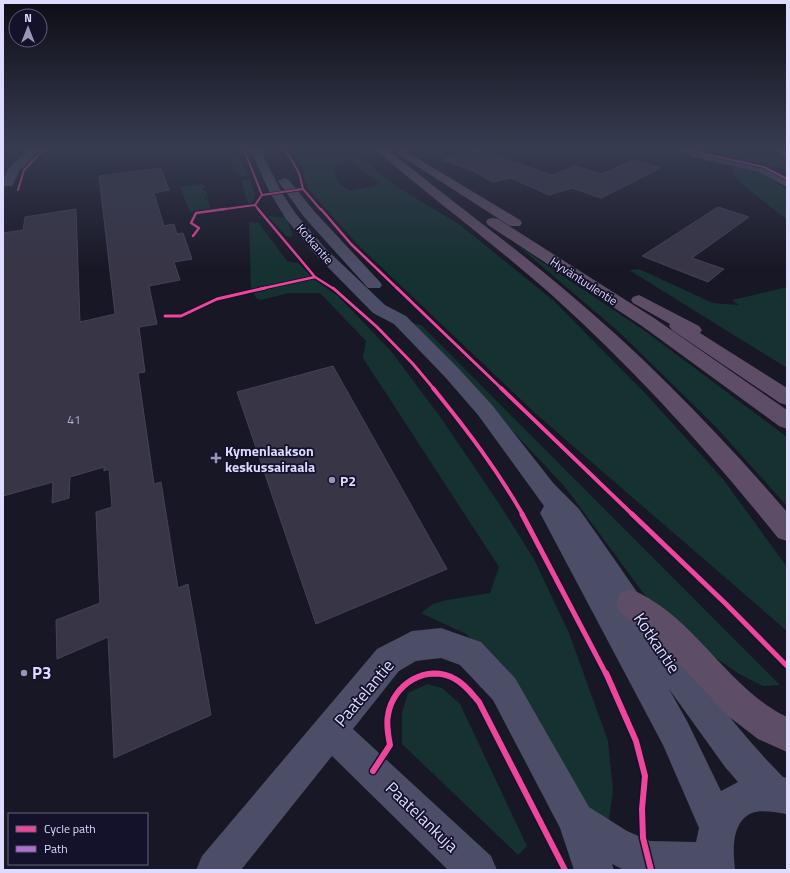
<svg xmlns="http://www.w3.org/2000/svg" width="790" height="873" font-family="'Titillium Web',sans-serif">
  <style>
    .green { fill: #153130; fill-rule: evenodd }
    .building { fill: #373546; stroke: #454258 }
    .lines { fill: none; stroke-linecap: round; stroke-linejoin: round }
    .minor { fill: #4c4d66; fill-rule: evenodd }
    .highway { fill: #5e4d66; fill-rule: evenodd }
    .quiet { stroke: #b36fd0; stroke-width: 1.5; stroke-dasharray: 3 1.5; stroke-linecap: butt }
    .cycleway-far5-casing { stroke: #14112b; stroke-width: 3.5 }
    .cycleway-far4-casing { stroke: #14112b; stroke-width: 4 }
    .cycleway-far3-casing { stroke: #14112b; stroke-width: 5 }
    .cycleway-far2-casing { stroke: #14112b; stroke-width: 6 }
    .cycleway-far1-casing { stroke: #14112b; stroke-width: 8 }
    .cycleway-casing { stroke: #14112b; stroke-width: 9 }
    .cycleway-far5 { stroke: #ed469a; stroke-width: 2 }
    .cycleway-far4 { stroke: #ed469a; stroke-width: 2.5 }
    .cycleway-far3 { stroke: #ed469a; stroke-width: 3 }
    .cycleway-far2 { stroke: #ed469a; stroke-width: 4 }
    .cycleway-far1 { stroke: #ed469a; stroke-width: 5 }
    .cycleway { stroke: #ed469a; stroke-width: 6 }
    .poi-dot { fill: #9896b3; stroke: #14112b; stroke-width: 1.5 }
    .labels { text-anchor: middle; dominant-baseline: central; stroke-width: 3.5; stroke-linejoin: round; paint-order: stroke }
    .far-street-label { font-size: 12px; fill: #dddbff; stroke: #14112b }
    .number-label { font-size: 12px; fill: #b4b2d1 }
    .poi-label { font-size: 14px; font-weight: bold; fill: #dddbff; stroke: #14112b; text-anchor: start }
    .near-street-label { font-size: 17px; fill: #dddbff; stroke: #14112b }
    .near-poi-label { font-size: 17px; font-weight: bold; fill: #dddbff; stroke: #14112b; text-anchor: start }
  </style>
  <rect width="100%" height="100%" fill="#181725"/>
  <path class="green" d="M222,147h12l14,29 -8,1z
    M289,147h58l52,41 61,37 93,75 92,93 78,86 64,88v64l-251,-217 -178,-169 -50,-56 -6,-22zM349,160l30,23 1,1 -30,7 -13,-9 -4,-15z
    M691,147h82l14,10v13z
    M733,165l33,10 21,15v30l-45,-36 -9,-11z
    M250,179l5,15 -2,8 -5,1 -7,-23z
    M201,184l3,1 1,3 -3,1 1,2 3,-1 1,7 -3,1 1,2 3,-1 2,10 -14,1 -6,2 -10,-25z
    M268,216l18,2 7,18 -6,1z
    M249,222l10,1 28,38 11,2 17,17 23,16 53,55 50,67 57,84 36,57 35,74 39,108 5,49 -5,37 -27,-14 -69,-136 -46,-43 -45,-21 12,-9 14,-4 43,-7 9,-26 -136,-209 3,-17 -46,-48h-31l-28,7 -5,-2 -5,-10z
    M517,245l128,86 142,106v69l-71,-79 -96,-94z
    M639,269l74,34 26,2 -7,-5 55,-13v81l-158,-98z
    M412,323l9,2 359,360 -17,1 -24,-12 -49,-34 -43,-42 -82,-111z
    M427,684l15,4 18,16 67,142 -9,9 -116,-111v-31l6,-20z"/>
  <path class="building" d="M475,149l77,26 23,-9 27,8 31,-14 28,8 -60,30 -29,-10 -23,7 -38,-17 -18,4 -22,-12 -28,-10z
    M161,168l8,22 -15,3 10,33 10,-2 3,10 6,-1 9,26 -18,3 6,18 -31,6 8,38 -18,3 6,45 -7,1 16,111 7,-2 17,106 10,-4 23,131 -97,43 -6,-121 -51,22 -1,-39 44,-17 -4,-91 16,-5 -3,-38 -5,2v-4l-34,10 -1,21 -17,5 1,-21 -50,14v-263l20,-3 2,-13 51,-8 4,113 35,-8 -16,-138z
    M718,207l31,10 -57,41 32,11 -16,13 -66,-26z
    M333,366l114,203 -131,55 -79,-232z"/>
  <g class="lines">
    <path class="minor" d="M32,147h11l-23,23 -8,16h-8c-4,-15 18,-31 28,-39z
      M249,147h10l23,46 14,21 28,33 61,58 21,11 53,53 33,36 62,79 25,25c65,91 126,188 204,268l4,1v36c-10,-1 -25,-5 -35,-1 -21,9 -19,38 -17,57h-111l-12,-6 2,6h-40l-14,-42 -67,-128 -33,-35 -19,-7 -25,3 -17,10 -46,58 138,127 6,14h-49l-116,-114 -91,114h-45l6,-14 175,-207 35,-18 29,-3 40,14 34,36 74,129 38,24 23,10 46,1 3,-14 -36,-83 -123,-232 4,-7 -66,-91 -33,-38 -51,-53 -21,-11 -59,-60 -28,-34 -16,-26zM669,689l56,78 13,15 -17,9 -34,-70z
      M674,147h13l13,6 67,15 20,11v8l-28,-15 -66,-15z
      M783,147l4,1v9l-4,-1 -5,-6z
      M284,178l4,1 26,32 66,71 2,3 -2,3h-12l-64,-71 -26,-36z"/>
    <path class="highway" d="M377,147h8c59,49 121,93 180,143 80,67 153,142 222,222v29l-9,-3c-69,-86 -142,-167 -224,-241 -57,-51 -119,-96 -177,-146l-1,-2z
      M402,149l118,71 2,3 -2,3h-10l-112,-72 -1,-2z
      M493,218l5,1 156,99 133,92v19l-8,-3 -137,-100 -154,-101 -2,-3 2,-3z
      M639,295l60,31 3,4 -2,3 87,55v17l-7,-2 -108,-73 -3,-4 1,-2 -37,-21 -2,-3 2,-3z
      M630,589c65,26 95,98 157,128v35l-29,-13 -30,-23 -68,-73 -40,-30 -4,-10 4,-10z"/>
    <path class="quiet" d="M780,147l3,3"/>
    <g class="cycleway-far5-casing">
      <path id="cycleway-far5" d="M243,147l19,48
        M284,147l15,26 4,16 18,21
        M685,147l15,6 64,14 23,12
        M18,190l6,-20 22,-23
        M218,210l37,-5
        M259,210l-4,-5 7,-10 41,-6"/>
    </g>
    <g class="cycleway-far4-casing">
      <path id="cycleway-far4" d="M258,209l57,68 19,12
        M321,209l30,35 47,45
        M193,236l6,-8 -8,-5 5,-10 29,-4
        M260,289l55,-12"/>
    </g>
    <g class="cycleway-far3-casing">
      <path id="cycleway-far3" d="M333,288l44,39 36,37 21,25
        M397,288l105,101
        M165,316h16l36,-17 48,-11"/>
    </g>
    <g class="cycleway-far2-casing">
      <path id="cycleway-far2" d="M433,388c34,42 63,80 90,127
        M501,388l132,127"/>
    </g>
    <g class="cycleway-far1-casing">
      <path id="cycleway-far1" d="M522,514l84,160
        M632,514l94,90 61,62
        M433,674h5"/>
    </g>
    <g class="cycleway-casing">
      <path id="cycleway" d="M606,673l30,68 9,35 -3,33 1,29 8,32
        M373,771l17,-26c-2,-10 -4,-20 -2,-30 5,-31 39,-52 67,-36 10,5 17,15 24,23l86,168"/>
    </g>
    <use href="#cycleway-far5" class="cycleway-far5"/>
    <use href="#cycleway-far4" class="cycleway-far4"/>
    <use href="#cycleway-far3" class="cycleway-far3"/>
    <use href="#cycleway-far2" class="cycleway-far2"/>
    <use href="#cycleway-far1" class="cycleway-far1"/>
    <use href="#cycleway" class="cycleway"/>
  </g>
  <linearGradient id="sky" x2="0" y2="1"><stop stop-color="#0d0d14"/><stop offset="0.55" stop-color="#373c51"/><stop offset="1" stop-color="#373c51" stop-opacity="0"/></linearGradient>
  <rect width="790" height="269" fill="url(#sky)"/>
  <g class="poi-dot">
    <path d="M214 452h4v4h4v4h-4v4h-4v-4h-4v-4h4z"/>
    <circle cx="332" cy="480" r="4"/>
    <circle cx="24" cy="673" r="4"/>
  </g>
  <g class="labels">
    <g class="far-street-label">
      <text transform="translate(315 244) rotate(49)">Kotkantie</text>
      <text transform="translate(584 281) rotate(33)">Hyväntuulentie</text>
    </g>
    <g class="number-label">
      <text x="74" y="419">41</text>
    </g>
    <g class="poi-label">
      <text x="225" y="450">Kymenlaakson<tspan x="225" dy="16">keskussairaala</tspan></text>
      <text x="340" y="480">P2</text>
    </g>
    <g class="near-street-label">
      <text transform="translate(657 643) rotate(56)">Kotkantie</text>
      <text transform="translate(364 693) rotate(-50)">Paatelantie</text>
      <text transform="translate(422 817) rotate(44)">Paatelankuja</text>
    </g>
    <g class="near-poi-label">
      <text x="32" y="673">P3</text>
    </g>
  </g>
  <rect width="790" height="873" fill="none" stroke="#dddbff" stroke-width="8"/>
  <rect x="8" y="813" width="140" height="52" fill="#14112b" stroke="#646280"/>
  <rect x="16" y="826" width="20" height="6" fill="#ed469a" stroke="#646280"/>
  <text x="44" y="833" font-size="12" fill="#dddbff">Cycle path</text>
  <rect x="16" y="846" width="20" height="6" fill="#b36fd0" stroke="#646280"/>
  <text x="44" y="853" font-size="12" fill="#dddbff">Path</text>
  <g transform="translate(28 28)"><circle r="19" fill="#14112b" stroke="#646280"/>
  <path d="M0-3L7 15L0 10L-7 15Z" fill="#9896b3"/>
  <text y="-6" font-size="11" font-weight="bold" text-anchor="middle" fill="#dddbff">N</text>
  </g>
</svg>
